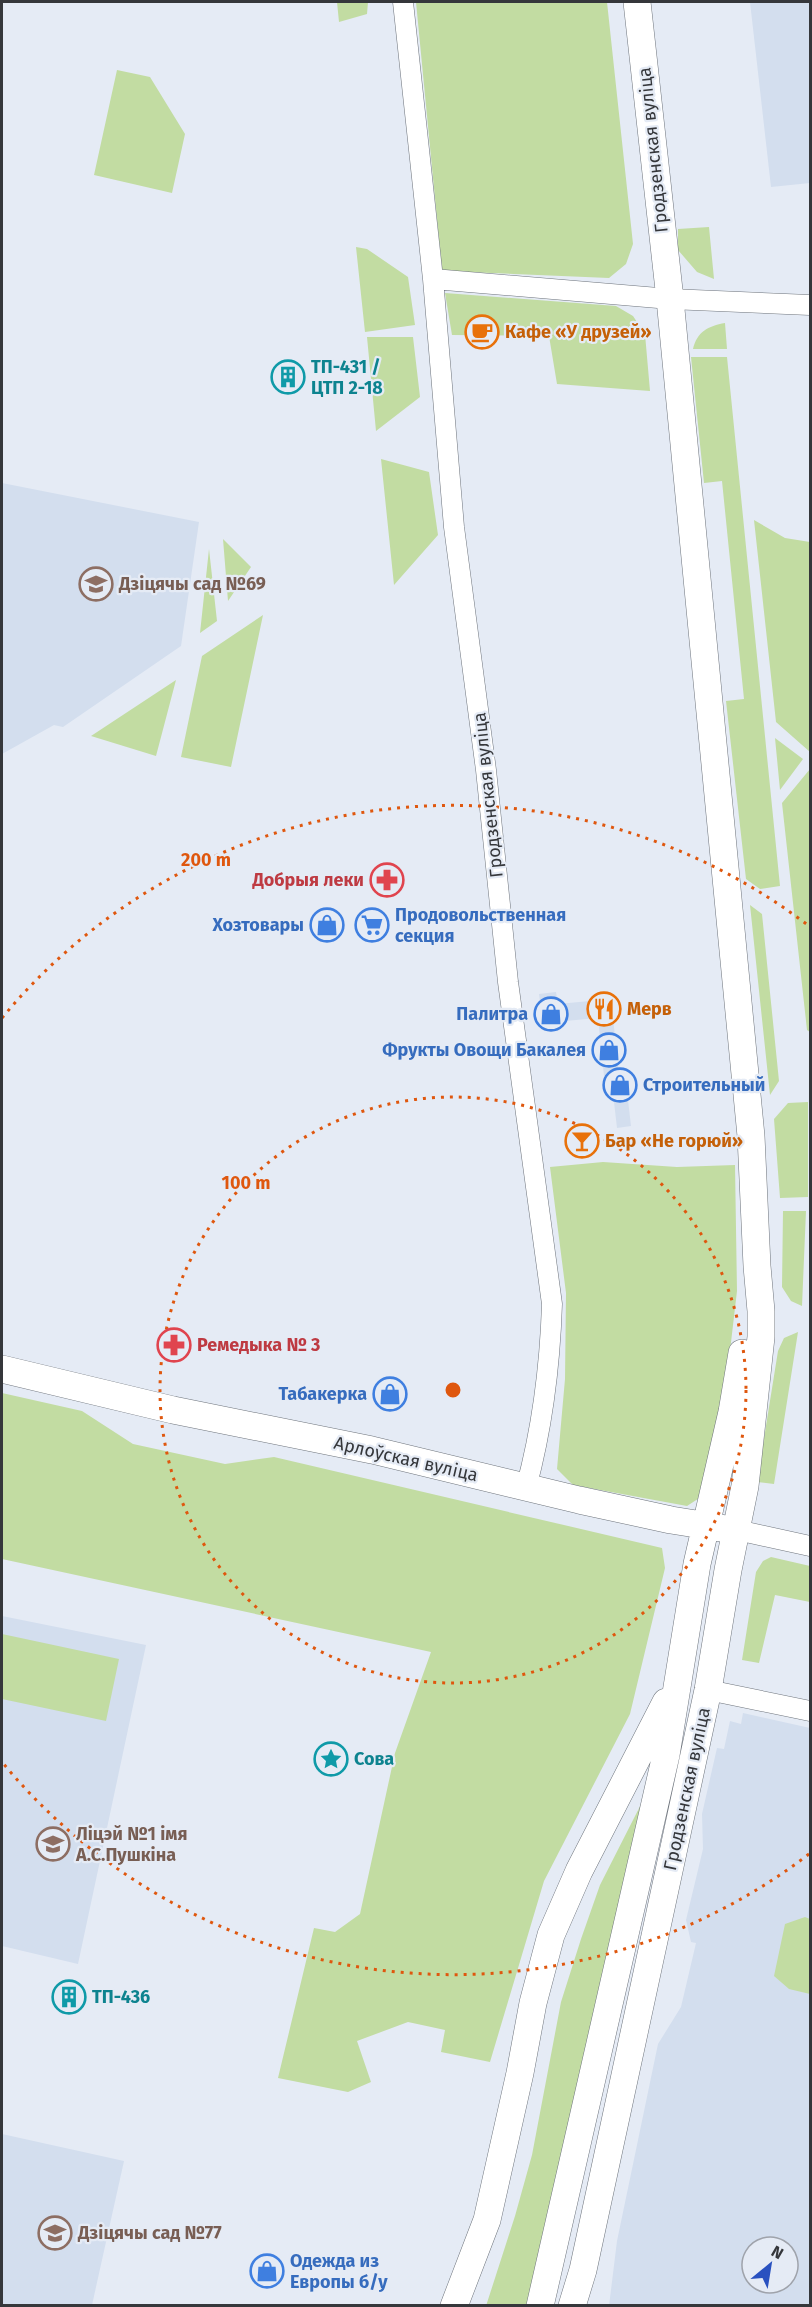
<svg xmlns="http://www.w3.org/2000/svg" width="812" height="2307" font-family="'Fira Sans',sans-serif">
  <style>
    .built { fill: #d3deee; fill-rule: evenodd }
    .green { fill: #c2dca2 }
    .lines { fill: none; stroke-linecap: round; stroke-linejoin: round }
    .street-casing { stroke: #6e747c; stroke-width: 21 }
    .secondary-casing { stroke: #6e747c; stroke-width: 28 }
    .street { stroke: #fff; stroke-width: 20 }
    .secondary { stroke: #fff; stroke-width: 27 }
    .ring { fill: none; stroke: #df570e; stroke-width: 3; stroke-dasharray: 3 6 }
    .labels { text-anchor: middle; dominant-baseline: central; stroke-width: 4.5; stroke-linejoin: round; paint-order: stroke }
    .street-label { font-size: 18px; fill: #35373b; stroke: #e5ebf5 }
    .food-label { font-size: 18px; font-weight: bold; fill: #c56008; stroke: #e5ebf5; text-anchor: start }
    .culture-label { font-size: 18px; font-weight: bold; fill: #0d838f; stroke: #e5ebf5; text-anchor: start }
    .education-label { font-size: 18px; font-weight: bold; fill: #785e54; stroke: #e5ebf5; text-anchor: start }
    .health-label { font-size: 18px; font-weight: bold; fill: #be3a42; stroke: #e5ebf5; text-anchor: end }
    .shop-label { font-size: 18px; font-weight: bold; fill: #366cbe; stroke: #e5ebf5; text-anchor: end }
    .centre { fill: #df570e; stroke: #e5ebf5; stroke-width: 3 }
    .ring-label { font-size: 18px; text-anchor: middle; font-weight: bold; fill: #df570e; stroke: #e5ebf5; stroke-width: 4.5; stroke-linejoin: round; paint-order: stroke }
  </style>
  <rect width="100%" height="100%" fill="#e5ebf5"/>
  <path class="built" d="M750,2h60v181l-39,4z
    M2,483l197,39 -18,124 -118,81 -9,-2 -52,29z
    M556,992l2,12 53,-5 8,75h6l6,52 -14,2 -6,-52h-7l-6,-58 -55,5 -4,-29z
    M2,1616l144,29 -68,319 -76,-18z
    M743,1713l67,15v577l-201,1 8,-65 41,-197 23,-37 15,-64 -5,-1 -5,-22 17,-71 -1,-35 15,-66 7,1 6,-28 11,3zM752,2247h36v36h-36z
    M2,2134l122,27 -32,144h-90z"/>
  <path class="green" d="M337,2h31l-1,12 -28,8z
    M416,2h191l26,242 -7,20 -17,14 -167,-7z
    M117,70l33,7 35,57 -13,59 -78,-18z
    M709,227l5,52 -17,-7 -19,-22v-21z
    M356,247l11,2 41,28 7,48 -50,7z
    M445,293l171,13 17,10 12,18 5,57 -93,-7 -8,-48 -97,-1z
    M725,323l2,26h-34c4,-17 15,-23 32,-26z
    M367,337h46l7,60 -44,34z
    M691,357h36l53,529 -20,3 -14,-10 -20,-178 18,-2 -22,-218 -18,2z
    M381,459l48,13 9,63 -44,50z
    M754,520l31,18 25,4v210l-34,-30z
    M223,539l28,28 -23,34z
    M209,549l8,72 -17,12z
    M263,615l-32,152 -50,-10 21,-101z
    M176,680l-20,76 -65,-20z
    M775,738l28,21 -23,31z
    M810,769v263l-3,-2 -25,-227z
    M750,905l12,9 17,167 -9,14z
    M808,1102v95l-28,1 -6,-79 14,-16z
    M603,1162l74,5 58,-2 2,126 -11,94 -22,110 -17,11 -114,-21 -16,-16 8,-90 1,-86 -16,-126z
    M783,1211h23l-4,95 -11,-5 -9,-14z
    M798,1332l-24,152 -17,-2 21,-131 6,-13z
    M2,1393l80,18 51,33 92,20 49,-7 388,91 3,20 -35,146 -86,167 -54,181 -49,-10 4,-22 -37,-8 -51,19 14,41 -23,10 -70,-14 36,-150 21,4 25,-18 35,-161 36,-101 -429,-93z
    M771,1557l39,9v36l-35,-7 -16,68 -17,-3 14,-88 7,-11z
    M2,1634l117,25 -13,62 -104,-22z
    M663,1761l-123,544 -54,1 29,-90 17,-61 29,-153 20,-63 19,-54z
    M805,1917l5,2v75l-21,-5 -15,-13 11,-52z"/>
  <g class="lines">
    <g class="street-casing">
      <path id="street" d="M403,2l30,277 21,248 32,243 22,212 44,322c-2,61 -10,125 -26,184
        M433,279l237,20 140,6
        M737,1530l73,16
        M708,1690l102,21"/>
    </g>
    <g class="secondary-casing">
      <path id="secondary" d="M2,1369l171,41 199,40 207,50 92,20 50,8
        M454,2306l33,-86 33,-147 13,-70 18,-68 28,-64 87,-169
        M540,2306l126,-551 31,-191 35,-152 10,-59
        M572,2306l11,-36 125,-580 20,-120 17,-84 16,-149v-26l-4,-45 -6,-130 -81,-837 -33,-297"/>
    </g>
    <use href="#street" class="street"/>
    <use href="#secondary" class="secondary"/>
  </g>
  <g class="ring">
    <circle cx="453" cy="1390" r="293"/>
    <path d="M809 1854A585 585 0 0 1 2 1762M2 1018A585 585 0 0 1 809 926"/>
  </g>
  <defs>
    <g id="cafe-ring" transform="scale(1.725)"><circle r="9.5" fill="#e5ebf5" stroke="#e8710a" stroke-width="1.5"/><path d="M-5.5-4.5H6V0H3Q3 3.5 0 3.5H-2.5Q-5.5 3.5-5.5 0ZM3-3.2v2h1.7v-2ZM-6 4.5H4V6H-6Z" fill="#e8710a"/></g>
    <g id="building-ring" transform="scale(1.725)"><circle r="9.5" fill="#e5ebf5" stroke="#0f9aa8" stroke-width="1.5"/><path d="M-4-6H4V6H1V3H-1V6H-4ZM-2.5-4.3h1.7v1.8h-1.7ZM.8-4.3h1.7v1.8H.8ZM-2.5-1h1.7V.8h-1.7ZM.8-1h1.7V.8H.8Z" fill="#0f9aa8"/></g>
    <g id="school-ring" transform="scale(1.725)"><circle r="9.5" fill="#e5ebf5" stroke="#8d6e63" stroke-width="1.5"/><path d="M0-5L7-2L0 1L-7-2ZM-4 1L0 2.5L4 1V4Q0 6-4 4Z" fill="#8d6e63"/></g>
    <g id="pharmacy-ring" transform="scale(1.725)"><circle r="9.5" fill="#e5ebf5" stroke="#e0444e" stroke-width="1.5"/><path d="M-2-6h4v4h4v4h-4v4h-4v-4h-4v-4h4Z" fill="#e0444e"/></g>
    <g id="shop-ring" transform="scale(1.725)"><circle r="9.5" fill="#e5ebf5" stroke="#3f7fe0" stroke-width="1.5"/><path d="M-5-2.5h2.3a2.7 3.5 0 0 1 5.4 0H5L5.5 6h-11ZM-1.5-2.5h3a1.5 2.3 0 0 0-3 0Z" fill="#3f7fe0"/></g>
    <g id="supermarket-ring" transform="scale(1.725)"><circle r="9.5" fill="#e5ebf5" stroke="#3f7fe0" stroke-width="1.5"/><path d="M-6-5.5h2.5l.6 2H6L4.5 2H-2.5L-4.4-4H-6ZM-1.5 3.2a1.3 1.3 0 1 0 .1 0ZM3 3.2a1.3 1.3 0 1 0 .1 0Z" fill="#3f7fe0"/></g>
    <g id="restaurant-ring" transform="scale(1.725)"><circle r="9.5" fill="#e5ebf5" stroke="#e8710a" stroke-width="1.5"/><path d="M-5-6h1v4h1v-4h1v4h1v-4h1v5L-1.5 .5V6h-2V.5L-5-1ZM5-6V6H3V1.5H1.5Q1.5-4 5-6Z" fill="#e8710a"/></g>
    <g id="bar-ring" transform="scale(1.725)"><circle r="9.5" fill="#e5ebf5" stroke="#e8710a" stroke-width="1.5"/><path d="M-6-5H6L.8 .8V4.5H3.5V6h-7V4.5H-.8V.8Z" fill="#e8710a"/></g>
    <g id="sight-ring" transform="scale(1.725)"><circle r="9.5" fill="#e5ebf5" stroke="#0f9aa8" stroke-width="1.5"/><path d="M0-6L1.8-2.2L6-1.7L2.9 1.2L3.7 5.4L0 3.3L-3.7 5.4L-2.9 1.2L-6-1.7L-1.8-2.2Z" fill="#0f9aa8"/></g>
  </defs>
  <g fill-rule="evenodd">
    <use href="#cafe-ring" x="482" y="332"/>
    <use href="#building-ring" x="288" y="377"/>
    <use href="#school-ring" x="96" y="584"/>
    <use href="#pharmacy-ring" x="387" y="880"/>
    <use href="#shop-ring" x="327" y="925"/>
    <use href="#supermarket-ring" x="372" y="925"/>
    <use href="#restaurant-ring" x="604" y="1009"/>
    <use href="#shop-ring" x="551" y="1014"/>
    <use href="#shop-ring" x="609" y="1050"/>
    <use href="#shop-ring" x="620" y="1085"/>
    <use href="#bar-ring" x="582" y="1141"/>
    <use href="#pharmacy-ring" x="174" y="1345"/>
    <use href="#shop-ring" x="390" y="1394"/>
    <use href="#sight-ring" x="331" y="1759"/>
    <use href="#school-ring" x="53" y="1844"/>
    <use href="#building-ring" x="69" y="1997"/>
    <use href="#school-ring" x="55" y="2233"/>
    <use href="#shop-ring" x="267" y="2271"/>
  </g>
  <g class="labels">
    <g class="street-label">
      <text transform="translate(653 150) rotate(-96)">Гродзенская вуліца</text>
      <text transform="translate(488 795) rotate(-96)">Гродзенская вуліца</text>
      <text transform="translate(406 1459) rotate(13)">Арлоўская вуліца</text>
      <text transform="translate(687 1789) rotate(-78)">Гродзенская вуліца</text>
    </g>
    <g class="food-label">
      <text x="505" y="332">Кафе «У друзей»</text>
      <text x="627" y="1009">Мерв</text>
      <text x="605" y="1141">Бар «Не горюй»</text>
    </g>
    <g class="culture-label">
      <text x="311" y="367">ТП-431 /<tspan x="311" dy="21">ЦТП 2-18</tspan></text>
      <text x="354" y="1759">Сова</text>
      <text x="92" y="1997">ТП-436</text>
    </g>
    <g class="education-label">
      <text x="119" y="584">Дзіцячы сад №69</text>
      <text x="76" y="1834">Ліцэй №1 імя<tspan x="76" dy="21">А.С.Пушкіна</tspan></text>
      <text x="78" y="2233">Дзіцячы сад №77</text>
    </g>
    <g class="health-label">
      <text x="364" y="880">Добрыя леки</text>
      <text x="197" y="1345" text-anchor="start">Ремедыка № 3</text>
    </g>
    <g class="shop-label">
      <text x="395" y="915" text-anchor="start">Продовольственная<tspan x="395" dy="21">секция</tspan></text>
      <text x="304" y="925">Хозтовары</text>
      <text x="528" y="1014">Палитра</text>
      <text x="586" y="1050">Фрукты Овощи Бакалея</text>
      <text x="643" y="1085" text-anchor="start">Строительный</text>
      <text x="367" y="1394">Табакерка</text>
      <text x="290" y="2261" text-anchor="start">Одежда из<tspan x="290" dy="21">Европы б/у</tspan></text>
    </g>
  </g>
  <circle cx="453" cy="1390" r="9" class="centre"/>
  <g class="ring-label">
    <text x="206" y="866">200 m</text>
    <text x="246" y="1189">100 m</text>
  </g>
  <rect width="812" height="2307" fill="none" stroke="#35373b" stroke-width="6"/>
  <g transform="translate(770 2265) rotate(30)"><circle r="28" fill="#e5ebf5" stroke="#9fa3ab" stroke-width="1.5"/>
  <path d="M0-4.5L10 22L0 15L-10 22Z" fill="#2951c0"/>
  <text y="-9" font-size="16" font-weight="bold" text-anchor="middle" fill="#35373b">N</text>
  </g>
</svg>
